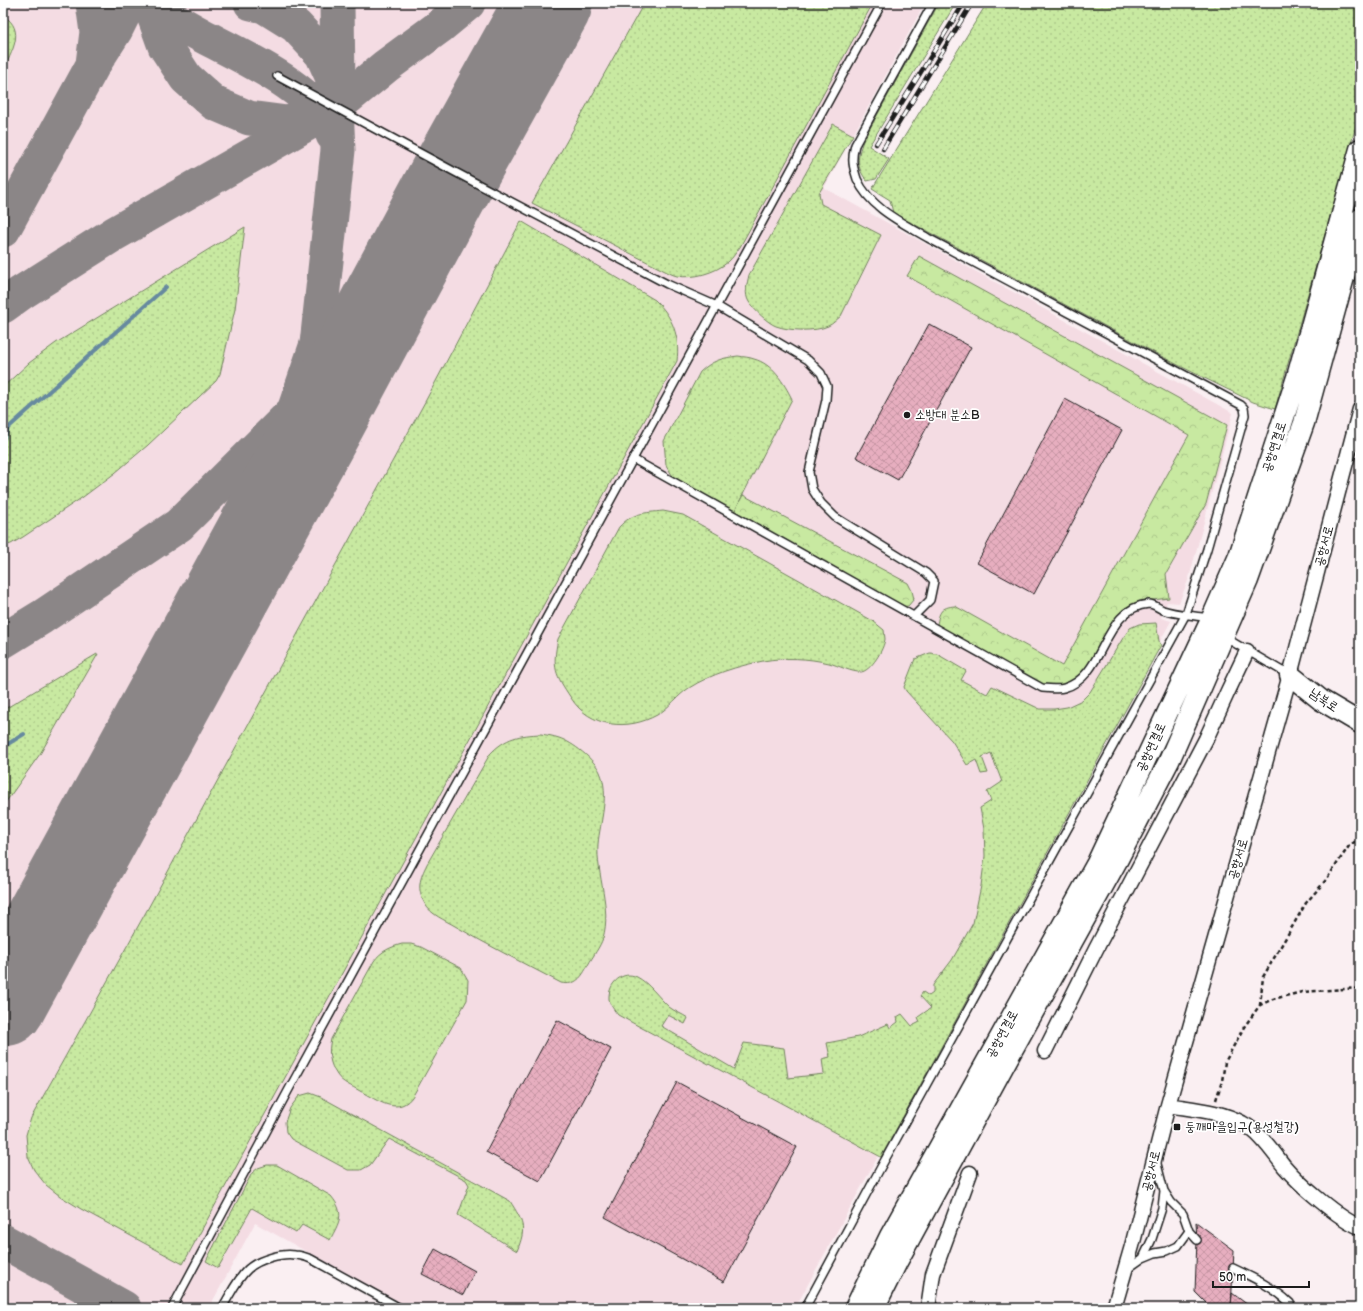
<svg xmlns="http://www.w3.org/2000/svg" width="1363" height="1311" font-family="'Balsamiq Sans','Poor Story',sans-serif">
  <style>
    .built { fill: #f4dce3 }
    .grass { fill: url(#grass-dots); stroke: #72825e }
    .forest { fill: url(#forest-crowns); stroke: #72825e }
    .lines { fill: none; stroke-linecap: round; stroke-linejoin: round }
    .stream { stroke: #66899f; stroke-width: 4 }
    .taxiway { stroke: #8b8687; stroke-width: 35 }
    .runway { stroke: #8b8687; stroke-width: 87 }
    .building { fill: url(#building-cross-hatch); stroke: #1c1c1c }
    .lane-casing { stroke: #1c1c1c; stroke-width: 10 }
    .street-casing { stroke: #1c1c1c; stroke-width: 17 }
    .secondary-casing { stroke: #1c1c1c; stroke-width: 23 }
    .path { stroke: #1c1c1c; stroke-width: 2.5; stroke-dasharray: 4 3; stroke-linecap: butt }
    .lane { stroke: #fff; stroke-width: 7 }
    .street { stroke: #fff; stroke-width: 14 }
    .secondary { stroke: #fff; stroke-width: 20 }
    .rail-casing { stroke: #1c1c1c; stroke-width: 4.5 }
    .rail { stroke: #fff; stroke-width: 3; stroke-dasharray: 9; stroke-linecap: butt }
    .poi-dot { fill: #1c1c1c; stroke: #fff; stroke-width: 1.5 }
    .labels { text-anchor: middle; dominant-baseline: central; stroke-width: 3.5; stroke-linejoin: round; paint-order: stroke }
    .poi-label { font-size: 13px; fill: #1c1c1c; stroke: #fff; text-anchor: start }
    .street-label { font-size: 13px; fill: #1c1c1c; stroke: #fff }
  </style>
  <defs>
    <pattern id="grass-dots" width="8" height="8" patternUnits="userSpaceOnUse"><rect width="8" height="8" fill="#c8e9a1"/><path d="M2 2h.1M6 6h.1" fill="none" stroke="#abc78a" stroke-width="1.8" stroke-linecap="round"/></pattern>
    <pattern id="forest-crowns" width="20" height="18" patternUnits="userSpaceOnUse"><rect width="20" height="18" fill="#c8e9a1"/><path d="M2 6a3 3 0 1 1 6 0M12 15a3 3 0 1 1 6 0" fill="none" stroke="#abc78a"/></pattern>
    <pattern id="building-cross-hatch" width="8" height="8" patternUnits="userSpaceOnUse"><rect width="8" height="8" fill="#e7aebf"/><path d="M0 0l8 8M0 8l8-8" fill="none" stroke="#c695a4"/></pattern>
  </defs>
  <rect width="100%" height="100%" fill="#faeff2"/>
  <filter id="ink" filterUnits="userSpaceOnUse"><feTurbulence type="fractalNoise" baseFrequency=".025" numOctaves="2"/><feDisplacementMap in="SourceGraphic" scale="8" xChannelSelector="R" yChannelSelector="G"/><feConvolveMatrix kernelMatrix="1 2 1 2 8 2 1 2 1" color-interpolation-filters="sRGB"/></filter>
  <g filter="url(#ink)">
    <path class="built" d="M3,3h922l-101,185 409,225 -44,165 -10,25 -12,-1 -6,16 10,3 -376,687h-387l-153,-85 -46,85h-206z"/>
    <path class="grass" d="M644,3h229l-133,244c-4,5 -7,11 -12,15 -13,11 -35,17 -51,14 -4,-1 -8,-3 -12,-5l-133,-68z
      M939,3h17l-87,143 20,13 -13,20 -9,2c-11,-14 -10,-24 -4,-40z
      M987,3h373v109l-85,297 -22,-7 -77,-38 -283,-151 -3,-13 -18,-11z
      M3,15c24,16 8,36 0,57z
      M833,124l20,11 -34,58 2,11 60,31 -40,81c-4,3 -8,8 -13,10 -13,6 -38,5 -52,0 -8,-3 -22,-16 -27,-24 -5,-8 -2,-18 0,-27z
      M521,221l134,79c18,17 25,37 22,61l-494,903 -102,-55 -21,-13 -14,-11 -12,-15 -6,-13 -2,-22 5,-17 115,-206 128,-235 152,-277z
      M245,227l-10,82 -15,65 -4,7 -68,64 -33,28 -32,24 -60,40 -12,7 -8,2v-159l26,-24 27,-20z
      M738,356c6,1 11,1 16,3 19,5 30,24 38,40l-61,119 -45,-25 -11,-13 -9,-15 -2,-24 36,-69c13,-12 22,-14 38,-16z
      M663,511l20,4 190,106 11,9c0,3 1,6 1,9 -1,10 -14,32 -24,33 -8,1 -24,-7 -32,-9 -21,-5 -44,-6 -66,-2 -25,5 -52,13 -74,27 -11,7 -20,20 -32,27 -29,16 -67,13 -86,-17 -16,-24 -19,-30 -13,-59l61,-112c14,-15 26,-14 44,-16z
      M1156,623l3,18 2,4 -280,512 -263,-142c-4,-5 -8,-10 -9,-16 -1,-16 14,-29 28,-22 12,6 22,21 32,30 5,4 13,7 19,11l-3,6 -17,-9 -7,11 73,43 10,-26 40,5 4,30 36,-4 -2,-15 8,-2 -3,-14 31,-6 30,-13 2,4 8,-6 -1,-5 5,-3 10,12 8,-4 -2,-5 13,-9 -11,-12 3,-4 6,4 4,-3v-8l19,-25 21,-37 8,-37 4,-30 -1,-27 -4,-21 11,-7 -4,-9 15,-10 -11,-29 -9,4 6,16 -7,1 -5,-14 -9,5 -15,-24 -46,-50 -2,-4 11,-28 15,-6 7,1 29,17 -5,9 26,14 5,-8 48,23h14l13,-2 15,-7 8,-8 33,-54 7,-10 9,-4z
      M97,654h1l-58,100 -37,52v-96z
      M541,734c6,1 12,2 18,4 13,4 36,22 41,34 10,22 0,50 -2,72 -2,31 14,64 5,94 -3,9 -10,18 -15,27 -6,12 -12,21 -27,18 -36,-19 -72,-37 -106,-57 -10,-6 -24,-11 -30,-22 -9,-15 -5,-26 2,-40l63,-110c16,-17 30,-19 51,-20z
      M402,944h9l10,3 40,21 7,12 -1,20 -53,94c-14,24 -37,6 -54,-3 -8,-5 -18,-8 -23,-16 -8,-12 -9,-22 -6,-36l43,-78c7,-10 17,-14 28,-17z
      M310,1093l11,4 189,104c13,21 17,26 7,50l-59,-36 11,-30 -3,-5 -77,-41 -19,26 -9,5h-13l-57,-31 -5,-7 -1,-10 5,-14 9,-12z
      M267,1165h10l54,31c15,18 8,26 -1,44l-28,-15 -6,8 -44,-25 -34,60 -12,-7 46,-88 6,-5z"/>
    <path class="forest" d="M919,256l308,169 -21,79 -40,70 3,24 -33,4 -16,11 -14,20 -23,42 -20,14 -21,-3 -101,-54 -4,-7c2,-13 4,-18 18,-19l107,60 127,-231 -282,-159z
      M743,495l165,88 4,8 2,8 -6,7 -9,1 -168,-89z"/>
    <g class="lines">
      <path class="stream" d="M3,441l5,-13 158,-141
        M3,747l21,-13"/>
      <path class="taxiway" d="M143,3c21,10 41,23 62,34 38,20 115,54 128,98
        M151,3v4l14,39 21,32 28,25 35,15 38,5 25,-5
        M251,3l13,3 32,20 26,28 14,31
        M93,64l4,-32 -4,-29
        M481,125l29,-58 26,-64
        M3,230l90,-165 23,-36 13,-26
        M3,306l18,-13 93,-59 222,-127 50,-41 53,-39 29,-24
        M240,570l40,-110 14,-49 23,-67 21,-194 -2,-43 2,-19 -1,-85
        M3,641l39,-24 137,-92 115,-114 49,-58 61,-87
        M3,949l71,-76
        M3,1241l121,67"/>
      <path class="runway" d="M3,1003l320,-585 132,-246 94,-169"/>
    </g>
    <path class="building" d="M929,324l42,23 -73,133 -42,-23z
      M1065,399l57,31 -88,164 -57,-31z
      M557,1020l54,29 -71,132 -54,-29z
      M677,1082l120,65 -73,135 -119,-65z
      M1196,1222l38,28 -3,58h-20l-16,-16 2,-52z
      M435,1249l40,22 -12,24 -41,-21z
      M1232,1293l20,15h-21z"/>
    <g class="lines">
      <g class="lane-casing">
        <path id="lane" d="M277,76l178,96 212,112 50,22 91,54 13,13 6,13 -1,14 -17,72 3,17 9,14 14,14 91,56 8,8 -4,19 -16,16
          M633,459l409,229c7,0 16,2 22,0 43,-12 37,-80 85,-84 5,0 9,4 14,6 11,4 27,5 39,7
          M1224,637l65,38
          M1164,1191l7,11 12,12 6,17 8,9
          M1143,1258l12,-5 12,-2 11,-5 11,-15
          M1233,1268c21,10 40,19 57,35
          M1126,1270l17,-12 9,-19 10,-31 2,-17 -8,-31
          M172,1308l116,-217 594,-1088
          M222,1308c8,-13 15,-29 26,-39 11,-10 34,-16 47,-14 6,0 11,2 16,4l89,49
          M805,1308l76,-141 305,-553 21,-65 38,-134 -1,-7 -3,-3 -313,-167c-27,-16 -58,-30 -71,-59 -2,-7 -5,-14 -4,-21 0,-4 1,-9 2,-13l78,-142"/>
      </g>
      <g class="street-casing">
        <path id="street" d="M1045,1051l51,-102 110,-210 22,-48 19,-40
          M1168,1105c23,4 53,6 74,18 18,9 30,28 42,43 16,19 54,52 76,61
          M928,1308l5,-34 37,-101
          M1114,1308l18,-62 36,-141 122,-430 70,-266"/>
      </g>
      <g class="secondary-casing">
        <path id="secondary" d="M1290,675l31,25 39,23
          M855,1308l35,-72 207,-373 114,-243 28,-64 58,-179 63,-228
          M874,1308l23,-46 113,-208 108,-195 51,-98 79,-181 56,-157 56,-204"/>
      </g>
      <path class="path" d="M1260,1005l3,-28 43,-74 20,-23 23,-34 11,-8
        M1216,1100l6,-19 3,-19 19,-35 16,-22 13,-6 29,-7 58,-4"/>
      <use href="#lane" class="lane"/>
      <use href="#street" class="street"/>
      <use href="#secondary" class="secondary"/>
      <g class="rail-casing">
        <path id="rail" d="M876,144l88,-141
          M883,149l89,-146"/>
      </g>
      <use href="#rail" class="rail"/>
    </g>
  </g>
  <g class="poi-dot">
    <circle cx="907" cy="415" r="4"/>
    <rect x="1173" y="1123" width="8" height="8" rx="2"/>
  </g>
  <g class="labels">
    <g class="poi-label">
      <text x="915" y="415">소방대 분소B</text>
      <text x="1185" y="1127">둥깨마을입구(용성철강)</text>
    </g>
    <g class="street-label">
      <text transform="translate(1274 447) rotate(-72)">공항연결로</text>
      <text transform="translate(1324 546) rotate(-75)">공항서로</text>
      <text transform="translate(1324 700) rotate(34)">남북로</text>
      <text transform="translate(1151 747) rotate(-65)">공항연결로</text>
      <text transform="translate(1238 859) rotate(-74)">공항서로</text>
      <text transform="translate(1002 1034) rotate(-61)">공항연결로</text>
      <text transform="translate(1151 1171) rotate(-76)">공항서로</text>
    </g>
  </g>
  <rect width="1363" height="1311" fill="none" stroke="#fff" stroke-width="16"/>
  <rect x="8" y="8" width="1347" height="1295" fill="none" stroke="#1c1c1c" stroke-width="1.5" filter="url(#ink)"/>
  <path d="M1213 1281v6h96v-6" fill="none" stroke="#1c1c1c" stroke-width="2"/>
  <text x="1219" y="1281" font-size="12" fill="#1c1c1c" stroke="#ffffff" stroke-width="3" paint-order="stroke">50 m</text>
</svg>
